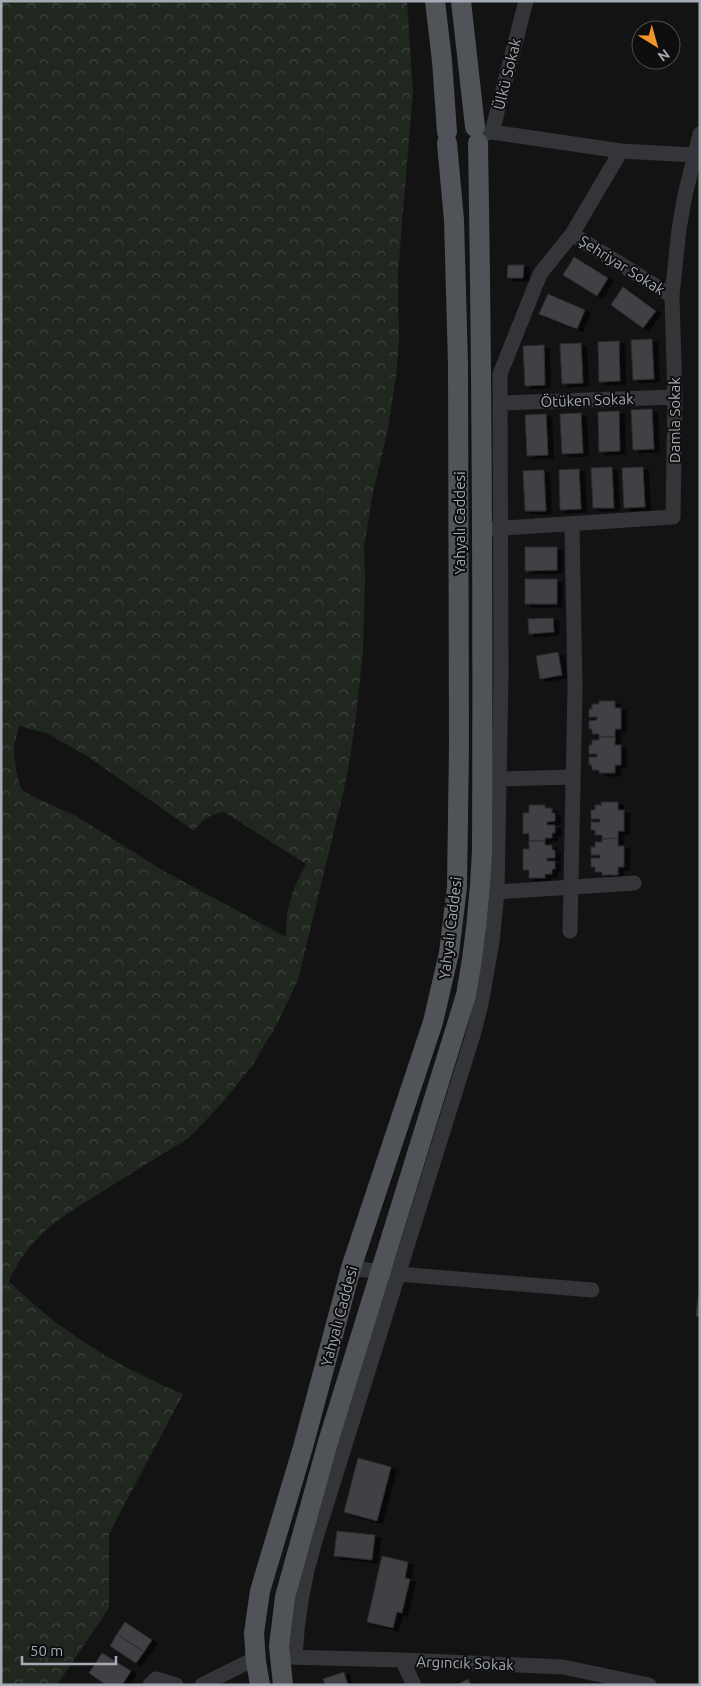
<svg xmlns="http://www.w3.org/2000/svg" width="701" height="1686" font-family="Ubuntu,sans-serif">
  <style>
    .forest { fill: url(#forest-crowns); fill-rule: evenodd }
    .building { fill: #3f4144; stroke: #2d2d30; filter: url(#shadow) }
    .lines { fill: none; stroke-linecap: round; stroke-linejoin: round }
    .minor { stroke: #343539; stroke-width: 15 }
    .major { stroke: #505358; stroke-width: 20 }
    .labels { text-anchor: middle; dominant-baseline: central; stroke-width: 4; stroke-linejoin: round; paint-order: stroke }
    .street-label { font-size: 15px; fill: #a4abb5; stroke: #0e0e0f }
  </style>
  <defs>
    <pattern id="forest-crowns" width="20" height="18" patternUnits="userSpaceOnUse" patternTransform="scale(1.25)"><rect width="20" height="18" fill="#1f271f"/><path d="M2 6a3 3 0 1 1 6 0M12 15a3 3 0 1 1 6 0" fill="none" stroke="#3d443d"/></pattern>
    <filter id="shadow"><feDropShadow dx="5.5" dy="3" stdDeviation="0" flood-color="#0009"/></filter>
  </defs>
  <rect width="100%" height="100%" fill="#131314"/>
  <path class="forest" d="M1,1h406l6,91 -15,179 1,70 -3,35 -9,58 -14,58 -9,54 1,35 -2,72 -8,71 -5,35 -7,35 -45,186 -21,44 -25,42 -30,37 -33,35c-27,16 -54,33 -81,50 -44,28 -77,44 -99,93 49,50 110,86 174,113l-74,140v74l-52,77h-56zM19,726l27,7 41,23 107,75c8,-11 16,-17 30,-19l82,52c-14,27 -20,41 -20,73l-124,-67 -84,-53 -44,-20 -12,-7 -4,-11 -4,-22v-11z"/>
  <path class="building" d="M574,257l34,21 -11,18 -34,-21z
    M508,265h16l-1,13h-16z
    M623,287l33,24 -13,17 -32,-23z
    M548,294l37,16 -8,19 -38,-15z
    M652,339l2,40 -21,1 -2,-40z
    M619,341l1,40 -21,1 -1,-40z
    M581,343l2,40 -21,1 -2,-40z
    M544,345l1,40 -20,1 -2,-40z
    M652,409l2,40 -21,1 -2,-40z
    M619,411l1,40 -21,1 -1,-40z
    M581,413l2,40 -21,1 -2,-40z
    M546,414l2,41 -21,1 -2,-41z
    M612,467l2,41h-21l-2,-40z
    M643,467l2,40 -21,1 -2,-40z
    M579,469l2,40 -21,1 -1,-40z
    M544,470l2,41h-21l-2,-40z
    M525,547h32v23l-32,1z
    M525,579h32v25h-32z
    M553,618l1,14 -25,2 -1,-15z
    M558,652l4,23 -22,4 -4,-23z
    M599,701h16v7h6v21h-6v8h-16v-3h-7v-5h-3v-8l8,-1v-3h-8v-8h3v-5h7z
    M599,737h16v8h6v20h-6v8h-16v-3h-7v-5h-3v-8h8v-3h-8v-9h3v-5h7z
    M601,802h17v8h6v21h-6v7l-16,1v-4h-7v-5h-4v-8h9v-3h-9v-9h4v-5h7z
    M529,805h16v3h7v5h3v8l-8,1v3h8v8h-3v5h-7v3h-16v-8l-6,1v-21h6z
    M618,838v8h6v21h-6v8h-16v-3h-7v-5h-4v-9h9v-3h-9v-8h4v-5h7v-3z
    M529,841h16v4h7v5h3v8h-8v3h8v8h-3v5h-7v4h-16v-8h-6v-21h6z
    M700,1282v35l-4,-1z
    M358,1458l33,9 -14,54 -33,-9z
    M337,1531l38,4 -3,25 -38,-4z
    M382,1556l26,6 -3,16 5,1 -8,34 -5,-1 -4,16 -26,-6z
    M125,1622l27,18 -8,12 -27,-18z
    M117,1634l27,18 -8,11 -26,-17z
    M102,1653l29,18 -9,14h-16l-17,-12z
    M344,1672l4,13h-23l-2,-6z
    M468,1679l3,6h-14z"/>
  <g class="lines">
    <path class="minor" d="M492,132l129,19 73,4 6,-2
      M484,134l8,-2 34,-131
      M572,234l100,62
      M500,403l175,-6
      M490,529l183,-12 2,-120 -3,-101 7,-67 6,-34 15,-61
      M499,779l74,-2
      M497,892l137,-9
      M570,931l5,-243 -3,-164
      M351,1268l47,6 194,16
      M285,1657l117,3 161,7 86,18
      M295,1657c2,-39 8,-76 19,-113l159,-509 8,-31 11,-62 5,-50 4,-215 -1,-303 40,-100 32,-40 49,-83
      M402,1660l12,25
      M150,1685l6,-6 20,6
      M202,1685l54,-27"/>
    <path class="major" d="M435,1l7,60 5,71
      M461,1l14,126
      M260,1685l-4,-23 -2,-29 6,-42 43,-144 48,-179 82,-246 16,-69 8,-66 2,-141 -1,-382 -4,-144 -7,-77
      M283,1685l-4,-39 6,-49 43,-155 138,-447c9,-48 14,-96 16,-144 1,-236 0,-472 -4,-708"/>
  </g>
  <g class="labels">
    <g class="street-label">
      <text transform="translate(507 74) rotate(-76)">Ülkü Sokak</text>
      <text transform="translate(622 265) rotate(32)">Şehriyar Sokak</text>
      <text transform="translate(587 400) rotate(-2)">Ötüken Sokak</text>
      <text transform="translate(674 420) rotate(-90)">Damla Sokak</text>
      <text transform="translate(459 523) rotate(-90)">Yahyalı Caddesi</text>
      <text transform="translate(450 928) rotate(-83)">Yahyalı Caddesi</text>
      <text transform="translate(339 1316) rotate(-75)">Yahyalı Caddesi</text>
      <text transform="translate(465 1663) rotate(2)">Argıncık Sokak</text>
    </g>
  </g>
  <rect width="701" height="1686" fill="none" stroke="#a4abb5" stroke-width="5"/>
  <g transform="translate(656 45) rotate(143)"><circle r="24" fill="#0e0e0f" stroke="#4a4d51"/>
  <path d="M0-4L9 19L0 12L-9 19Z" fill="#f2942d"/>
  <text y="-8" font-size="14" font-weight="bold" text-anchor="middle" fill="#a4abb5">N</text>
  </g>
  <path d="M22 1656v8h94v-8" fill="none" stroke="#a4abb5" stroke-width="2.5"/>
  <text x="30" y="1656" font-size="15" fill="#a4abb5" stroke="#0e0e0f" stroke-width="4" paint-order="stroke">50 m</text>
</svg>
